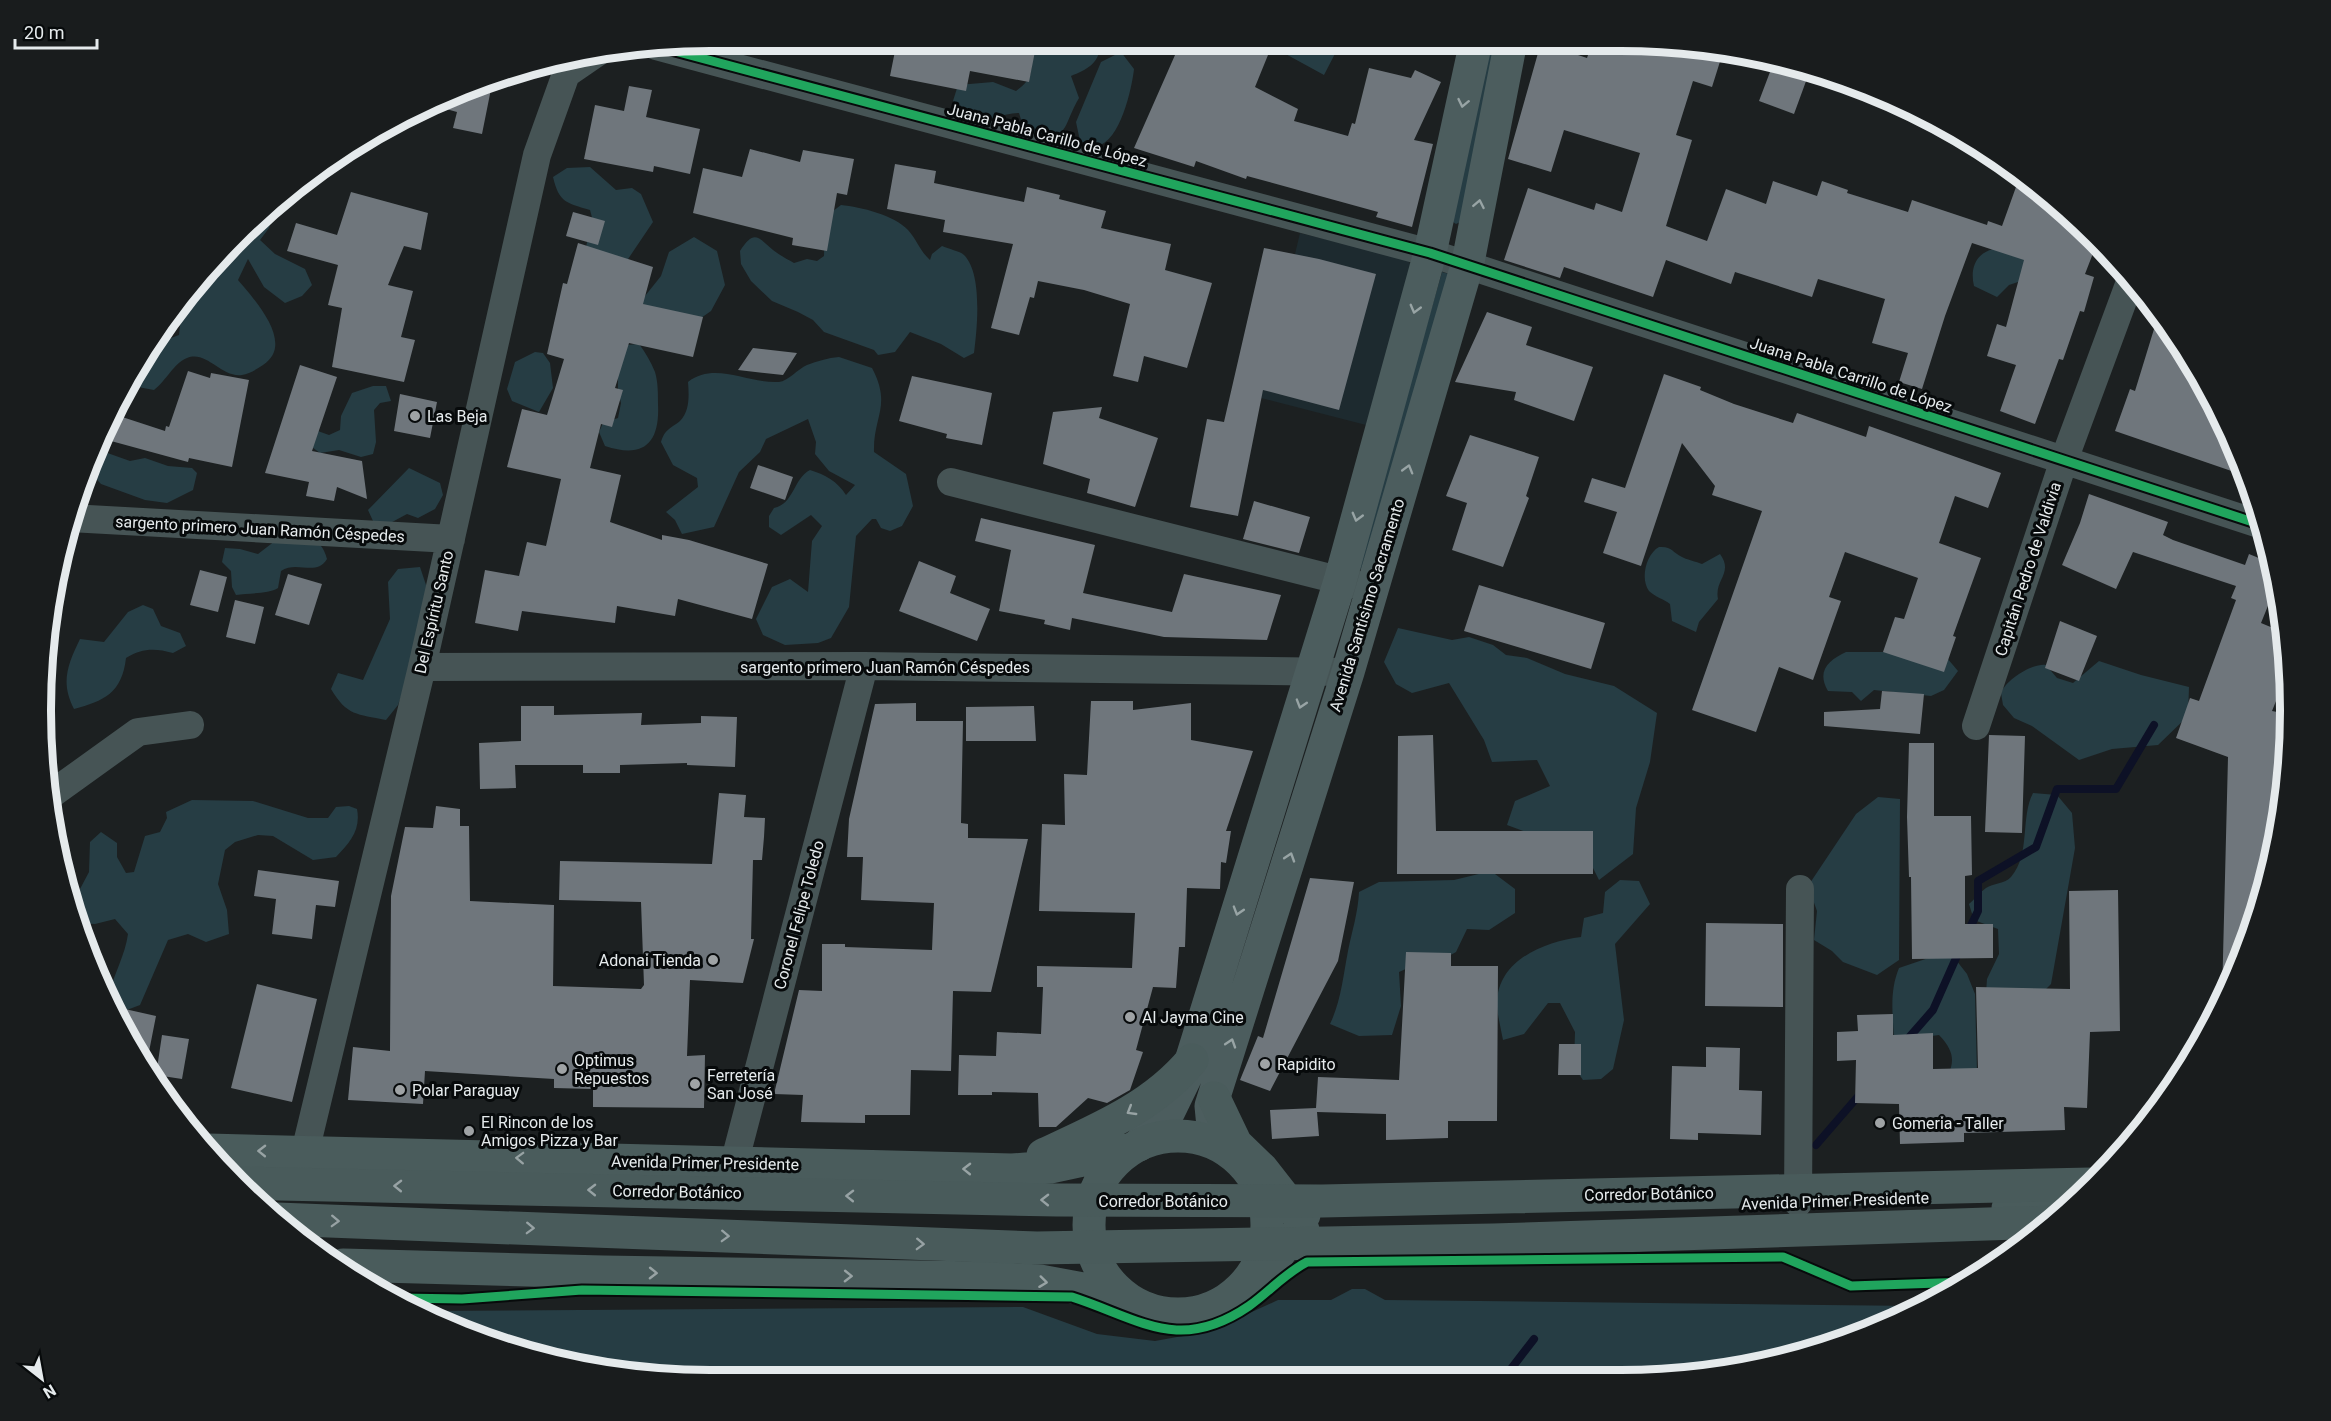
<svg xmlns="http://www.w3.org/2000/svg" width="2331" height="1421" font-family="Roboto,sans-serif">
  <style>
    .built { fill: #1d2a2f }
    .green { fill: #263d44 }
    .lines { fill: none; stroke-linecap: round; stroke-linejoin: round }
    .stream { stroke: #0d1126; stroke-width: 8 }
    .building { fill: #6f767c }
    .minor { stroke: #465455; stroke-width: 28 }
    .primary { stroke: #4c5d5e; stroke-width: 33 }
    .trunk { stroke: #4a5c5c; stroke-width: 33 }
    .motorway-bridge { stroke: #495b5b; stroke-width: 33 }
    .cycleway-casing { stroke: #070a0b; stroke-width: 13 }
    .cycleway { stroke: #20a55d; stroke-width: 9 }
    .oneway { stroke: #98a4a5 }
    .oneway2 { stroke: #98a3a4 }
    .oneway3 { stroke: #97a2a4 }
    .poi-dot { fill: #9fa3a5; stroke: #070a0b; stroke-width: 2 }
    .labels { text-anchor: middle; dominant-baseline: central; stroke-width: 6; stroke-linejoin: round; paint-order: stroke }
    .street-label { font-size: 16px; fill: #e5eaec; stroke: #070a0b }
    .poi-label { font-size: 16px; fill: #e5eaec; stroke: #070a0b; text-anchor: start }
    .rim { fill: none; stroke: #e5eaec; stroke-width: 8 }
  </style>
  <rect width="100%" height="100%" fill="#1c2021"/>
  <path class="built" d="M1300,233l106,26 6,6 -46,160 -105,-27z"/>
  <path class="green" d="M1034,46h66c-1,18 -14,24 -29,30l8,22c-18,31 -8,43 -53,38l-7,-23c-29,1 -47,23 -66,-12l5,-16 35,-3 23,9c21,-15 13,-22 18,-45z
    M1271,46h68l-15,29z
    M1487,46h9l-36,176 -4,2 -3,-2z
    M1121,52l13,17c-2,19 -14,73 -37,77 -6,2 -11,-3 -17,-5l-4,-19 25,-60z
    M590,167l26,23 16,-2 9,6 12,28 -29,43 -41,-2 6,-31 5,-7 -4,-15c-23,-7 -31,-7 -37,-33l14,-9z
    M841,205c20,2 53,10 67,25 9,10 12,21 22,30l2,-6 10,-8c6,3 18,5 22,9 19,19 13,75 10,98l-10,5 -23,-14 -31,-12 -15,20 -17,3 -4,-5 -50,-18 -11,-12 -15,-8 -26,-11 -21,-20 -10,-17 -1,-13c14,-22 18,-14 33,-1 6,5 14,9 21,13l13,-4 10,2 7,-5 1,-39z
    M273,209l1,3 -5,16 -9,12 15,14 30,15 7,16 -10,11 -17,7 -21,-16 -16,-28 -10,21c16,19 58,64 25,85 -6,4 -14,9 -21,10 -21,3 -35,-25 -55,-17 -12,4 -22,24 -33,32l-16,-3v-18l15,-24 26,-10 3,-27c12,-7 32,-16 27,-33l25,-20 -2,-5z
    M694,237l23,14 8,34 -14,26 -20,14 -40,-11 -10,-13 20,-25 8,-24z
    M1993,249l42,6 -8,24 -18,6 -12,12 -23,-11c-4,-17 1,-32 19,-37z
    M1442,272l7,2 -88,296 -3,-5z
    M639,344c6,8 12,18 16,28 3,10 3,21 3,32 2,39 -14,55 -53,42l-6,-14 4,-9 15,-5 3,-15 -3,-13v-27l8,-18z
    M535,352l8,1 7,10 3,25 -14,24 -27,-11 -5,-12 8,-27z
    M839,357l33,11c20,38 1,48 2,84l32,22 7,32 -11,20 -12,5 -9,-3 -5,-9h-4l-16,17 -7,71 -18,31 -13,5 -33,2 -22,-10 -7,-16 16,-32 18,-8 18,13 4,-51 10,-15 -11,-11 -30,20 -12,-8v-11l5,-8c20,-4 19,-29 36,-38 16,5 27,11 36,25l9,-10 -26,-14 -14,-17 1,-12 -8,-23 -42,20 -6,13 -21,20 -25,55 -32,7 -7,-14 -9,-8 32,-25 -1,-9 -24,-13 -12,-23c4,-13 9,-13 19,-21 10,-10 9,-26 8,-39 27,-21 60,2 91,0 9,-1 19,-13 28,-17 10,-4 21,-7 32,-8z
    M373,386h13l5,15 -11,2 -6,7 2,32 -3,12 -12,3 -22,-7 -19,3 -23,-17 7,-10 25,9 11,-5 1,-14 11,-23z
    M99,450l31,11 15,-3 23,8 24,2 5,5 -4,17 -26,13 -22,-3 -44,-16 -13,-14z
    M409,468l31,15 3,12 -8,14 -17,9 -11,-4 -26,14 -8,-7 -5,-11z
    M284,534c21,4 37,1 43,25 -11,18 -30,1 -46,12l-3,17c-9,6 -30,5 -42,7l-4,-8 -1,-16 -9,-9 3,-14 15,1 18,5z
    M1659,547c13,-1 13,5 23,10 3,2 15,5 20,7l18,-10c14,19 -6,26 -2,45l-19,23 -3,10 -24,-11 -2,-17c-6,-5 -15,-7 -21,-13 -9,-12 -3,-37 10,-44z
    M420,567l8,24 -23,95 -7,19 -12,15c-29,-6 -39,-4 -55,-31l7,-16 25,7 27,-61 -2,-37 10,-13z
    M143,605l10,4 8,17 19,7 6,13 -13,7c-18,-5 -31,-5 -47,5 -4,35 -22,43 -52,51 -14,-27 -6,-45 6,-70l24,3 24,-30z
    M1398,628l54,12 17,-3 24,8 13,10 21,3 38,16 49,12 43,27 -7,49 -14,46 -3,46 -34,26 -23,-46 -50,-2 -19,-7 8,-24 35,-15 -13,-26 -45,2 -8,-22 -35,-57 -37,10 -16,-9 -12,-22z
    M1846,652h39l62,6 11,13 -14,19 -13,6 -57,-6 -13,11 -9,-9 -24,-1c-12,-20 1,-31 18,-39z
    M2099,661l42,14 48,12 -1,29 -30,29 -46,4 -33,11 -47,-34 -18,-8 -11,-13 -2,-12c5,-13 31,-30 45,-28l11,13 16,5z
    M2033,793l24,2 15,18 3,35 -24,136 -14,14 -52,10 2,-29 12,-25 -1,-25 -24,-9 -5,-16c6,-5 11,-12 17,-16 7,-5 19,-4 25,-11 20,-23 9,-59 22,-84z
    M1878,797l22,2 -1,161 -22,15 -34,-13 -11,-11 -18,-11 3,-29 -9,-25 48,-72z
    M192,800l61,1 55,17h20l8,-11 13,-1 8,3c4,21 -7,33 -21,48l-23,3 -40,-24 -15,-1 -23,7 -10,8 -7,34 9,26 2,24 -23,8 -18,-8 -20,6 -28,65 -21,8 -10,-20c6,-21 16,-38 19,-59l-13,-15 -20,5 -17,-1 -7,-17 18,-34 1,-30 11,-10 16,11v14l9,16 8,-1 11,-36 15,-4 7,-14 -1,-6z
    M1491,871l24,18v24l-26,17 -22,-1 -11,23 -18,10 -21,2 -18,8 2,34 -9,29 -33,1 -29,-12c11,-23 13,-47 18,-73 4,-20 10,-38 11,-59l20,-10 75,-2z
    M1620,880l19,1 11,23 -35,40 9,76 -11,49 -12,10 -18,1 -9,-13 1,-35 -15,-29h-12l-24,31 -21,6c-2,-11 -5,-22 -6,-33 -2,-46 46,-65 84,-70l3,-19 19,-5 2,-21z
    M1949,951l18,23 8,20 3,118 -39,-19c12,-24 22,-35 0,-58l-45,6c-1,-26 -5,-49 5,-73z
    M1352,1289h13l20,11 533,6 -124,52 -129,21 -1042,-4 -169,-45 -32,-19 601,-4 74,27 58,7 55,-10 68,-31h53z"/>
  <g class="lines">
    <path class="stream" d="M1967,934l11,-23v-30l58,-34 21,-58h59l38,-64
      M1905,1042l28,-32 27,-61
      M1816,1145l45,-52
      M1504,1378l30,-39"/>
  </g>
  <path class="building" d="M896,46h140l-7,36 -59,-11 -4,20 -76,-15z
    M1179,46h66l23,9 -13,32 43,22 -4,12 54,15 4,-13 3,1 14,-56 42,10 4,-8 26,12 -27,58 19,4 -21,83 -36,-10 2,-5 -131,-36 -1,3 -50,-18 -2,6 -60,-19z
    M1540,46h11l36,12 4,-12h114l18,6 -11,35 -19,-6 -17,54 16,5 -26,86 41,15 19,-52 40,15 7,-23 44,15 5,-15 26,9 -1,3 61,19 4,-12 75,25 1,-4 14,5 14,-39 34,12 47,44 -12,31 9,3 -10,35 -4,-1 -17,49 -4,-1 -24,65 -35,-13 16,-46 -29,-9 10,-32 9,3 18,-67 -52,-17 -27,73 -23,73 -23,-7 9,-29 -36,-10 13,-44 -67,-20 -6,18 -77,-25 -4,12 -65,-24 -13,37 -89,-30 -4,11 -56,-18 24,-72 66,22 2,-7 26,9 18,-59 -76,-23 -13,42 -43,-13z
    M1773,64l36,9 -15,41 -35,-13z
    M473,85l18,4 -9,45 -29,-6 4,-16 -29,-8z
    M629,86l23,4 -6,27 54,12 -10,45 -36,-8 -1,6 -69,-13 11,-54 29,6z
    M750,149l50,13 3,-12 51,9 -7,36 -10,-2 -10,58 -35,-6 1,-7 -100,-25 10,-45 39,9z
    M895,164l41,7 -2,12 90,19 3,-15 33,8 -1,4 47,12 -5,17 70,16 -6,26 47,13 -25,85 -43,-12 -6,26 -25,-6 17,-72 -46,-14 -46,-9 -4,17 -4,-1 -11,38 -28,-7 22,-84 -70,-12 2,-12 -58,-11z
    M351,192l77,21 -7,37 -17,-4 -16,39 25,6 -12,46 14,3 -11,42 -72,-15 10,-59 -14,-3 10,-40 -51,-14 9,-28 41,12z
    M573,212l32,9 -7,24 -32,-9z
    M578,243l75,24 -10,37 60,13 -10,40 -64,-14 -14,45 8,2 -11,37 -11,-3 -11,44 31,7 -11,47 52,18v-5l27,5 79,24 -16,55 -74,-20 -3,17 -58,-10 -2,17 -93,-12 -4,20 -43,-8 10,-53 34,6 8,-34 19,4 15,-67 -54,-12 15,-58 25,6 17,-56 -17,-5 16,-71 4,1z
    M1264,248l55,11 57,15 -37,136 -76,-20 -25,126 -48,-9 17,-88 17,3z
    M1487,312l45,15 -6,18 67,22 -19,54 -60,-21 2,-8 -61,-10z
    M2158,316l43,59 45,101 -131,-45 15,-42 5,2z
    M753,348l44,5 -14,22 -45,-5z
    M300,365l37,12 -25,74 50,10 5,38 -30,-12 -3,14 -28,-5 3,-14 -44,-9z
    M188,371l22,7 1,-5 38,7 -17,87 -43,-9 -1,4 -88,-24 10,-25 55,18 1,-5 3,1z
    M1664,374l37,13 -1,3 34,14 59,19 4,-10 69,24 3,-11 132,47 -13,35 -33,-12 -16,47 42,15 -28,78 3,1 -12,35 -61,-20 12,-35 9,2 14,-41 -73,-26 -16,45 12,4 -28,79 -34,-13 -23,65 -64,-22 70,-199 -50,-16 3,-9 -33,-43 -41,123 -38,-13 14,-41 -33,-10 8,-24 33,10z
    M912,376l80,17 -10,52 -36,-7 1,-4 -48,-13z
    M400,394l37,8 -7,36 -36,-7z
    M1102,407l-3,11 59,20 -23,69 -48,-14 3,-14 -47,-15 10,-52z
    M1470,435l69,22 -13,39 3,2 -26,69 -51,-17 15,-47 -21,-7z
    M758,465l35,12 -8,23 -35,-12z
    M2089,494l79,28 -5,13 10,5 72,25 4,-11 22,9 5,23 -15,37 24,10 1,43 -14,35 16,3 1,40 -21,130 -43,113h-3l6,-240 -52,-19 14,-40 9,3 37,-101 -5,-2 5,-12 -103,-34 -17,37 -54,-24 18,-42z
    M1254,501l56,16 -11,36 -56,-14z
    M981,518l114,27 -12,48 89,19 12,-38 97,21 -14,45 -103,-3 -92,-19 -2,12 -26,-6 1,-4 -46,-9 12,-61 -36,-9z
    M919,561l37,15 -6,17 40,16 -13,32 -78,-30z
    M200,570l27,7 -9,35 -28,-7z
    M288,574l34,10 -13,41 -34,-10z
    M1479,585l126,38 -14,46 -127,-38z
    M235,600l29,7 -9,37 -29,-7z
    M2060,621l37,15 -18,45 -34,-13z
    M1882,691l42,3 -4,40 -96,-8v-14l56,-3z
    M1091,701h42v9l58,-7v37l62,11 -27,80h5l-5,32 -5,-1 -1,27 -33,-1 -2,59h-6l-3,41 -23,-1 -17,63 7,2 -13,38 -23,13 -19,-5 -32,29h-17l-1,-34 -46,-1v3h-34l1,-40 37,1 1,-24 44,2 2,-47h-6v-21l95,2 3,-55 -96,-2 3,-87 23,1 -1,-51 23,1z
    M916,703v18h47l-2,102 7,1v14l60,1 -37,153 -38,-1 -2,80 -40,-1 -1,45h-45v8l-64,-1 2,-27 -29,-1 25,-104 23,1v-47h23v3l87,3 2,-47 -73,-3 2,-43h-16l2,-38 26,-115z
    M521,706h33v9l88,-2 -1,12 60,-2v-7l36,1 -2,50 -48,-2v-2l-67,2v8h-37v-8h-68l1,23 -36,1 -1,-46 42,-2z
    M1034,706l2,35h-70v-34z
    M1433,735l3,96h157v43h-196l1,-138z
    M1989,735l36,1 -3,97 -37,-1z
    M1909,743h25v73h37l1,59 -7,1v48h28v34l-81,1 -1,-82h-2l-2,-60z
    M719,793l27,2 -2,22 21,1 -1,19 -2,23h-9l-2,79h3l-11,44 -53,-3 -3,76 18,-1 -1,53 -111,-1v-18l-39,-1v-9l-129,-8 -2,33 -75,-4 5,-53 37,4 1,-155 14,-69 28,1 3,-22 24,3v17h9l1,75 84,4 -1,81 88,3 3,-4 -3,-83 -82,-2 1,-39 152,3z
    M258,870l81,11 -4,26 -19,-2 -4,34 -40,-5 4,-35 -22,-3z
    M1310,878l44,4 -16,79 -68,130 -30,-11 18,-44 5,2z
    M2118,890l2,141 -30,1 -3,76 -23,-1 1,23 -101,3v9l-64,2 -1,-40 -44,-1 1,-43 -19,1v-29l21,-1 -1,-16 36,-1v21l40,-2v36l45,-1 -2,-81 94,2 -1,-98z
    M1706,923l77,1v83l-78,-1z
    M1406,952l45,1v13h47l-1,155h-49v17l-62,2v-26l-69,-2 2,24 -47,3 -2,-29 46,-2 2,-31 81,3z
    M257,984l60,15 -25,103 -61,-14z
    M116,1007l40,9 -10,51 -28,-55z
    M162,1035l27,4 -7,40 -26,-4z
    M1559,1044h22v31h-23z
    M1706,1047l34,1 -1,42 23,1 -1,44 -63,-2v7l-28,-1 2,-73 34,1z"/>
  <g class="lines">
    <path class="minor" d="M656,46l774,207 832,272
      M566,74l32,-22
      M951,482l411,104
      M70,518l381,21
      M422,667l442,-1 484,6
      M1976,726l88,-266 67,-181
      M46,798l92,-66 52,-7
      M305,1152l117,-485 115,-512 29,-81 2,-15
      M734,1164l130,-498
      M1798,1203l2,-314"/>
    <path class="primary" d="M1213,1127l-2,-21 137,-434 120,-410 42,-216
      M1139,1145l30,-34 18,-37 153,-493 90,-328 45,-207"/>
    <path class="trunk" d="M1214,1098l22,46 26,25 36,46h6
      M1089 1225a89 89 0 1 1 178 0a89 89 0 1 1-178 0Z
      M208,1150l804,20 38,-3 79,-17
      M1043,1155c54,-25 110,-48 149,-95
      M2008,1208l63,-3
      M343,1265l260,7 381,6 56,3 81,15
      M1249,1279l27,-21 11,-16 16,-12"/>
    <path class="motorway-bridge" d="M236,1183l821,17 265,1 769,-17
      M277,1219l760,29 456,-8 559,-18"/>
    <g class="cycleway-casing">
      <path id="cycleway" d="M656,46l774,207 832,272
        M399,1298l63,1 120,-9 490,7c68,22 107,57 177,9 20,-14 35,-32 58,-44l476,-5 68,29 117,-4"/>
    </g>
    <use href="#cycleway" class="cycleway"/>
  </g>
  <defs><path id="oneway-chevron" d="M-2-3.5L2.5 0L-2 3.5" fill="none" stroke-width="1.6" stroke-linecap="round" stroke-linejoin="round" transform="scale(1.5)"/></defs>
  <g class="oneway">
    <use href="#oneway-chevron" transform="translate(1463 103) rotate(102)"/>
    <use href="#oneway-chevron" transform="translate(1479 204) rotate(-79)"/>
    <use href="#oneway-chevron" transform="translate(1415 309) rotate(105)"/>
    <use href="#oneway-chevron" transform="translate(1408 469) rotate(-74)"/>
    <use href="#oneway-chevron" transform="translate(1357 517) rotate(105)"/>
    <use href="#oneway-chevron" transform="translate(1301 704) rotate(107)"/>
    <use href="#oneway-chevron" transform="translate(1290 857) rotate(-72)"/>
    <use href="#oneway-chevron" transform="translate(1238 911) rotate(107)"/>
    <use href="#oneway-chevron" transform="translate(1231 1043) rotate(-72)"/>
  </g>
  <g class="oneway2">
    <use href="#oneway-chevron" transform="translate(1131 1111) rotate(149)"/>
    <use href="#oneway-chevron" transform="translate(262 1151) rotate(-179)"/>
    <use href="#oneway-chevron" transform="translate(520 1158) rotate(-178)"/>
    <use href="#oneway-chevron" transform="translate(967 1169) rotate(-179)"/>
    <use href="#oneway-chevron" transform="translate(653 1273) rotate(1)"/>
    <use href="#oneway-chevron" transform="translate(848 1276) rotate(1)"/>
    <use href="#oneway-chevron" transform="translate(1043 1282) rotate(7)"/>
  </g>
  <g class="oneway3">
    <use href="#oneway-chevron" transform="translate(398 1186) rotate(-179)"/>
    <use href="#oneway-chevron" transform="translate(592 1190) rotate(-179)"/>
    <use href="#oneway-chevron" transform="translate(850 1196) rotate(-179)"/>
    <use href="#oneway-chevron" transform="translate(1045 1200) rotate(-179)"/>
    <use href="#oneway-chevron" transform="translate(335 1221) rotate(2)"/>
    <use href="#oneway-chevron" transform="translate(530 1228) rotate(2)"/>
    <use href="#oneway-chevron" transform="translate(725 1236) rotate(2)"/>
    <use href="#oneway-chevron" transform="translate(920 1244) rotate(2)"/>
  </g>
  <g class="poi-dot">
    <circle cx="415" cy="416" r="6"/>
    <circle cx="713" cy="960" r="6"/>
    <circle cx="1130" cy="1017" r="6"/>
    <circle cx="1265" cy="1064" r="6"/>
    <circle cx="562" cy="1069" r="6"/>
    <circle cx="695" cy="1084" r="6"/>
    <circle cx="400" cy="1090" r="6"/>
    <circle cx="1880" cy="1123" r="6"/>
    <circle cx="469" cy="1131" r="6"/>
  </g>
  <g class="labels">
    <g class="street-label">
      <text transform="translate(1047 135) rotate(15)">Juana Pabla Carillo de López</text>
      <text transform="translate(1851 375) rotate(18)">Juana Pabla Carrillo de López</text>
      <text transform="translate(260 529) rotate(3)">sargento primero Juan Ramón Céspedes</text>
      <text transform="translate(2028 569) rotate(-72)">Capitán Pedro de Valdivia</text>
      <text transform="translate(1367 605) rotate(-73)">Avenida Santísimo Sacramento</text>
      <text transform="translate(434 612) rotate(-77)">Del Espíritu Santo</text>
      <text x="885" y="667">sargento primero Juan Ramón Céspedes</text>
      <text transform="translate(799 915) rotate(-75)">Coronel Felipe Toledo</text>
      <text transform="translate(705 1163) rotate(1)">Avenida Primer Presidente</text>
      <text transform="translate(677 1192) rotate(1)">Corredor Botánico</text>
      <text transform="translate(1649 1194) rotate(-1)">Corredor Botánico</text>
      <text x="1163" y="1201">Corredor Botánico</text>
      <text transform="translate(1835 1201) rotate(-2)">Avenida Primer Presidente</text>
    </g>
    <g class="poi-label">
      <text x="427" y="416">Las Beja</text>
      <text x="701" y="960" text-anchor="end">Adonai Tienda</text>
      <text x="1142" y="1017">Al Jayma Cine</text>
      <text x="574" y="1060">Optimus<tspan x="574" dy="18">Repuestos</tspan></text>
      <text x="1277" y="1064">Rapidito</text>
      <text x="707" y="1075">Ferretería<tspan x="707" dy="18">San José</tspan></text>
      <text x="412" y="1090">Polar Paraguay</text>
      <text x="481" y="1122">El Rincon de los<tspan x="481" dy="18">Amigos Pizza y Bar</tspan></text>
      <text x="1892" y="1123">Gomeria - Taller</text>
    </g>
  </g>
  <path d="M0 0H2331V1421H0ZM710 51H1621A659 659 0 0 1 2280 710V711A659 659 0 0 1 1621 1370H710A659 659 0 0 1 51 711V710A659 659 0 0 1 710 51Z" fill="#191c1d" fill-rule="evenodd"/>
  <path class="rim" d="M710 51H1621A659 659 0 0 1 2280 710V711A659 659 0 0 1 1621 1370H710A659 659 0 0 1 51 711V710A659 659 0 0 1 710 51Z"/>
  <g transform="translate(42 1379) rotate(149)" stroke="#070a0b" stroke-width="4.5" paint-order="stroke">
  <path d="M0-4.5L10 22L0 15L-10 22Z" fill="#e5eaec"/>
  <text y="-9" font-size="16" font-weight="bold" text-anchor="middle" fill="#e5eaec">N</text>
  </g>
  <path d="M15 39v9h82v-9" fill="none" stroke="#e5eaec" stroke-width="3"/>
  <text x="24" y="39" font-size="18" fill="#e5eaec" stroke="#070a0b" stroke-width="4.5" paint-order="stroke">20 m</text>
</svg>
